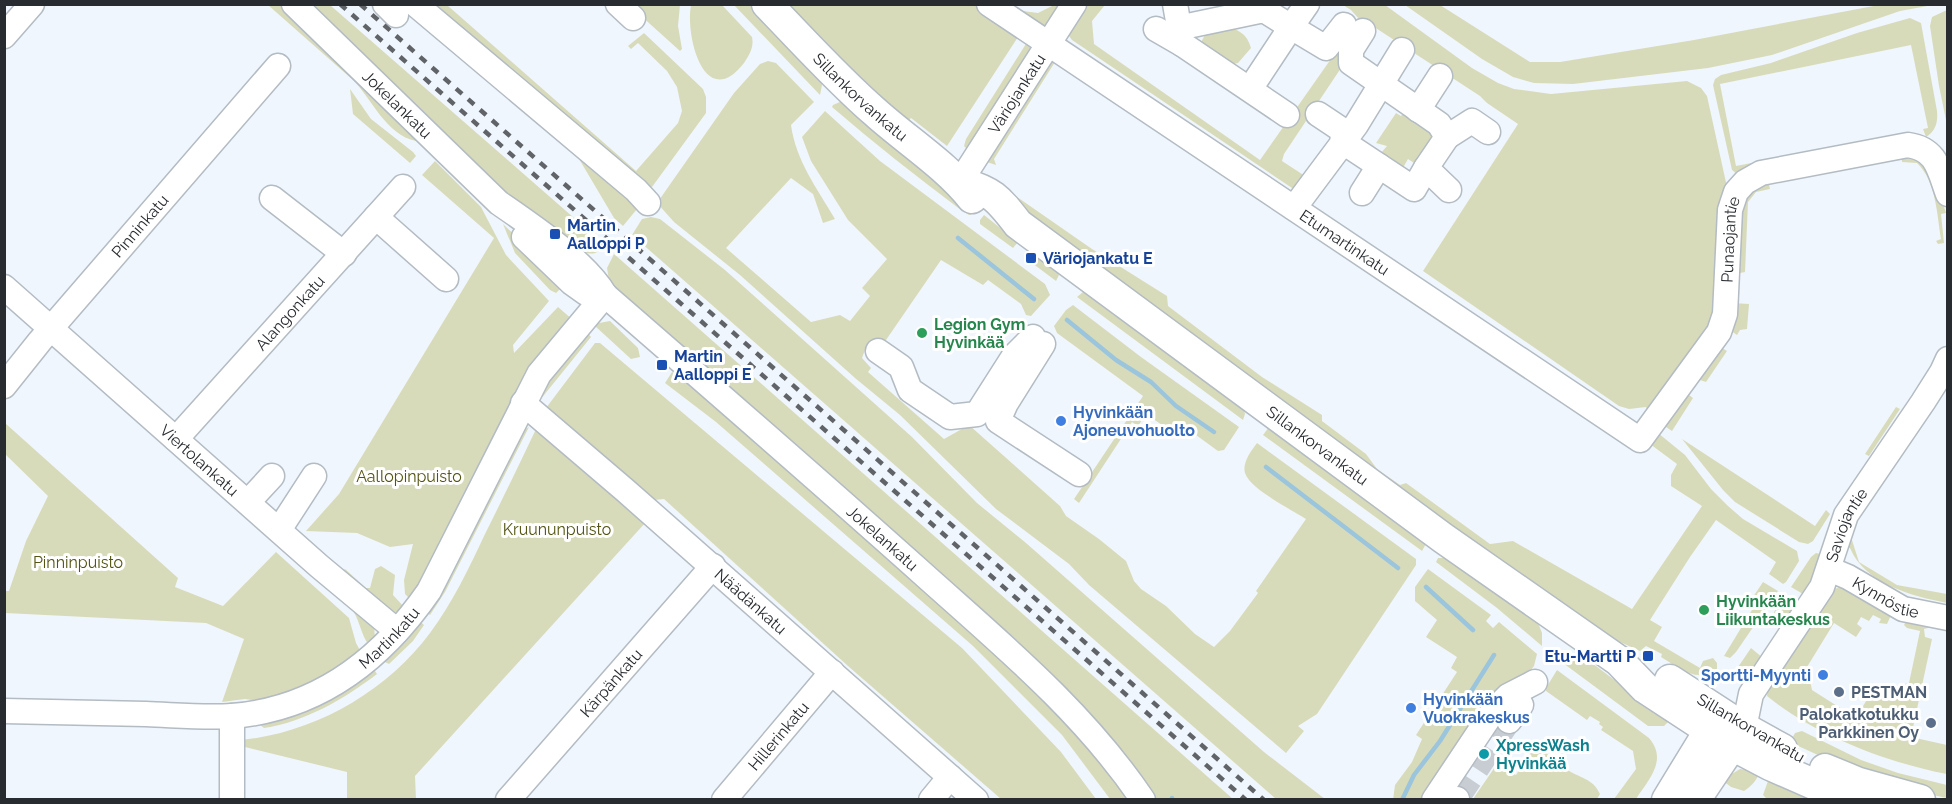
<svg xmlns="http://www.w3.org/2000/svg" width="1952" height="804" font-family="Raleway,sans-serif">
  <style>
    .green { fill: #d8dbba }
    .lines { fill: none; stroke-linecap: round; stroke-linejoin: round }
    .stream { stroke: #9ac5dc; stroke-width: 4.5 }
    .minor-tunnel { stroke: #c8cdd4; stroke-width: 24; stroke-dasharray: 24 12; stroke-linecap: butt }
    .minor-casing { stroke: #b3bbc3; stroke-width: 27 }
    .major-casing { stroke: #b3bbc3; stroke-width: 33 }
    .minor { stroke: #fff; stroke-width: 24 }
    .major { stroke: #fff; stroke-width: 30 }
    .rail { stroke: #606469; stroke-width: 4.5; stroke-dasharray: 8 8; stroke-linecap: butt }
    .transit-dot { fill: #1a4fb4; stroke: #fff; stroke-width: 2 }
    .leisure-dot { fill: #2e9e5b; stroke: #fff; stroke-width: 2 }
    .shop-dot { fill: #3f7fe0; stroke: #fff; stroke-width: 2 }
    .service-dot { fill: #5c6f8a; stroke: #fff; stroke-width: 2 }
    .culture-dot { fill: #0f9aa8; stroke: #fff; stroke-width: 2 }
    .labels { text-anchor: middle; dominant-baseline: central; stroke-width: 6; stroke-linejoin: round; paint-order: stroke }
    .street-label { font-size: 16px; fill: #282b2f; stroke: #fff }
    .transit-label { font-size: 16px; font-weight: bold; fill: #164399; stroke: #fff; text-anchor: start }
    .leisure-label { font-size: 16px; font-weight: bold; fill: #27864d; stroke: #fff; text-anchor: start }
    .shop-label { font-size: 16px; font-weight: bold; fill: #366cbe; stroke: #fff; text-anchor: start }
    .park-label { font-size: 16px; fill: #535411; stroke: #fff }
    .service-label { font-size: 16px; font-weight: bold; fill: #4e5e75; stroke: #fff; text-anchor: start }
    .culture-label { font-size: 16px; font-weight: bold; fill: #0d838f; stroke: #fff; text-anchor: start }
  </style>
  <rect width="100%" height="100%" fill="#f0f6fd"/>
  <path class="green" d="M268,5h13l139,133 -4,3c-30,-6 -44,-42 -63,-61z
    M307,5h23l275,240c-6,7 -11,11 -21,7l-74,-53z
    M422,5h25l189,166 42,-48 4,-12 -5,-24 -10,-16 -29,-28 -7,6 -3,-3 16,-13 59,56 3,8v16l-54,74 -12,-1z
    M629,5h51l-2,21 4,23 -2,2z
    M691,5h31l30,32c2,10 -2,17 -8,26 -39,50 -59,-26 -53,-58z
    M734,5h16l70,72 2,8 -2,10z
    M781,5h194l45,29 -73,112 -36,-28 -5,5z
    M999,5h13l11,6 15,2 16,-8h9l-16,21 -6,2z
    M1085,5h20l-13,16 2,23 166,116 99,-141 -8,-9 -8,-5h42l87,63 26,15 16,6 37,5 136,-13 14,7 6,8 20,91 -9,119 -8,21 -62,85 -2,-5 -17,2 -10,-3 -196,-135 95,-147 -31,-21 -7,-7 -115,-75 -24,47 -22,33 2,2 -12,20 -3,-2 -22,33 -2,7 23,15 -5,13 -8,-1 -220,-148 -6,-8z
    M1405,5h35l90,57h30l134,-22 185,-35h54l-33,6 -128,44 -64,13 -135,16 -39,-1 -21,-6 -31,-18z
    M1947,10h1l-1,115 -8,-39 -9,-60 2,-9z
    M1910,18l11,5 16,88c1,11 -1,20 -11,26l-3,-8 5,-1 -17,-83 -191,39 16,82 41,-8 -40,16 -5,-4 -19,-85 2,-6 6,-4 50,-12 86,-30z
    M1227,26c13,5 20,8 24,22l-13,15 -10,2 -29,-19 8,-15z
    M1029,39l2,15 -62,97 -5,-5 2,-7z
    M1052,60l3,2 -61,97 2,6 -9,-3 5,-12 57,-89z
    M768,61l8,2 38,39 -23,23c5,36 26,63 44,94l-12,4 -10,-29 -22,-16 -65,70 85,74 29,-7 10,6 20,-25 -8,-8 25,-29 -39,-39 -37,-59 -9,-24 23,-26 55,50 165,123 5,11 -19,21 -5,-1 -5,-11 -33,-24 -5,5 -42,-25 -55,80 -21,10 -3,8 9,10 -3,4 76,67 25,-14 91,81 6,10 33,23 27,22 8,20 7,8 25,17 29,28 19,13 16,-16 28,-38 -2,-2 50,-72c-14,-9 -56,-30 -61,-46 -3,-10 6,-22 12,-30l159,116v6l-99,149 -19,12 6,5 -18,22 -197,-168 -20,-21 -73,-55 -96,-94 -45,-37 -115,-103 -66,-53 -17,-19 77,-110 26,-29z
    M350,89l21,30 42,33 3,4 -6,7 -57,-49z
    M842,101l132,108 -2,5 -3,1 -8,-5c-44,-33 -87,-67 -129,-103l1,-2z
    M1408,107l31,24 -19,36 -12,-8 -8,14 -25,-13 12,-14 -11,-3 20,-30 5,3z
    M569,142l73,61 -19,23 -9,-8z
    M1901,154l21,6 12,16 12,37 -5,1 3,29 -6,1 -2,-3 5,-2c-4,-25 -5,-58 -24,-76l-15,-1z
    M435,161l46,46 25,48 43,46 -36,44 1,8 44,-46 15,13 -162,280 -6,-6 -1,-14 9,-36 -23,3 -33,-14 -51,-2 33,-37 155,-256 -72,-63z
    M1768,180l2,9 -14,3 -8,10 -3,70 -10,2 4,-62 7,-18z
    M1004,188l88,61 75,47 1,10 94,71 60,38v6l44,33 11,15 23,16 6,-2 84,61 23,-3 119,68 70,-103 -31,-20v-11l6,-11 -27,-20 8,-11 27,22 26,34 17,17 15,13 54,32 2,10 -13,21 -3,2 -14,-10 7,-12 -60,-42 -26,37 -40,63 12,7 -8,14 46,27 3,-7 10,-3 4,5v6c-20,15 -38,-1 -56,-12l1,-3 -16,-8 -6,5 -29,-13 -74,-47 -537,-397z
    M984,215l34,27 -5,6 -33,-24v-4z
    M651,217l9,2 65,51 187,167 65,66 49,40 238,209 61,47h-49l-644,-564 10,-16z
    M503,224l62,60 -9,9 -6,-3 -35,-37z
    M614,254l619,545h-76l-11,-17 -81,-90 -455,-406 -3,-18z
    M1038,256l18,13 3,6 -3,6 -24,-18z
    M1090,291l153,114 2,9 -2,6 -166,-123 6,-5z
    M1733,303l16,1 -2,25 -7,1 -3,5 -10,-7z
    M1073,305l68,52 98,70 -15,23 -6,1 -33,-24 -7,9 -32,-22 -8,12 -6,-4 -53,81 -5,-4 69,-103 -86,-63 -3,-7 12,-16z
    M610,321l28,27 2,9 -9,2 -36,-33 4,-3z
    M587,332l4,5 -51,63c1,-21 33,-51 47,-68z
    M595,343h5l362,305 99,104 35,47h-95l-153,-133 -184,-167 -10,1 -108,-92z
    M1717,345l10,6 -21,31 -6,-2 -4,-5z
    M672,372l25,15 284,251 91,88 60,73h-22l-48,-64 -89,-89 -257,-224 -51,-39z
    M1685,392l8,6 -21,33 -9,-6z
    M1896,407l4,2 -31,47 -4,-2z
    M5,423l173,155 -3,9 48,19 53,-54 73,66 7,25 6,11 -31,20 -37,18 -37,9 -12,-2 -23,3 22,-63 -38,-16 -201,-10 -1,-22h5l17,-50 22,-45 -43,-42z
    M529,427l-84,165 -15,23 -5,-4 93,-178z
    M537,427l109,95 -231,254 1,23h-69v-27l-106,-26v-6c73,-7 145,-48 189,-107 23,-31 39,-65 55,-99 18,-36 35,-71 52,-107z
    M1269,427l158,115 -5,9 -159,-116z
    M1682,439l133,87 11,-16 4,4 -17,27 -5,3 -9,-2 -64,-40 -12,-12z
    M1856,522l-5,15 8,25 38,23 50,9v9c-35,-7 -82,-19 -97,-55l-7,-1z
    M1816,553l8,2 -15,37 -6,2 -12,-7 20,-30z
    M1438,558h11l67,48 22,17 4,10v13l-45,-38 -61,-46z
    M381,566l14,9 -2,20 12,13 -9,4 -7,-1 -48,-38 4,-4 21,19h4l5,-19z
    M1428,569l63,46 -5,6 7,7 6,-6 38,32 -3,12 -6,8 -104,125 -31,1 2,-15 17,-23 10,-23 -6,-4 41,-63 -6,-4 6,-11 -31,-20 11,-17 -22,-19v-14z
    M1763,582l15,9 -42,61 -6,6 -6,-2 34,-56 -5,-3z
    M1841,587l51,26 -5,11 -8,-1 2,-4 -8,-4 -4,6 -8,-4 -4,7 5,4 -6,9 -22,-14 -27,44 5,23 44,28 16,-27 37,-8 11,-52 -13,-3 -3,-3 4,-8 24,10 -8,2 1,8 7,2 -21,98 36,8v29c-59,-11 -133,-39 -180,-78l1,-9 66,-98z
    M1785,597l5,1 10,8 -16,17 -6,-2 -4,-9z
    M350,607l24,17 1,16 -6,5c-9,-11 -9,-27 -19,-38z
    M418,620l6,5 -11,16 -24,23 -6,-3z
    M1751,648l12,10 -10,16 -9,8 -9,-7 1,-5z
    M1579,657l9,3 81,61 -5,5h-16l-85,-63z
    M373,668l4,6c-33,25 -72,48 -113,54l-4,-3 -1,-4z
    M1557,670l92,68c19,22 0,41 -13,61h-22l22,-30 -3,-18 -32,-21 2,-3 -4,-3 1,-2 -10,-6 -3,4 -41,-29v-3z
    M1802,731l59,29 37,13 49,12v13c-54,-10 -107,-32 -157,-56l5,-9z
    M1536,744c10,8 19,18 30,25 13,9 27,9 34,25l-3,5h-124l24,-35 19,11z
    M1740,769l20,2c-3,9 -8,15 -16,20l-13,-4 -9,-7z
    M1769,778l61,21h-63l-4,-4z"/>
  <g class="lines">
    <path class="stream" d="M958,238l76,61
      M1067,320l49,40 35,22 25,24 38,26
      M1266,467l132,101
      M1426,587l47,43
      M1172,798l1,2
      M1402,800l12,-25 26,-34 54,-86"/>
    <path class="minor-tunnel" d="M1457,799l52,-78"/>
    <g class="minor-casing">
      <g id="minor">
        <path id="s1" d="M294,4l205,199c32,22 87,59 106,92 106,92 212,184 317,278 78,70 161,138 221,227"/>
        <path d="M385,4l11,11"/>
        <path d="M415,4l221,186 12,13"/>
        <path d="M618,4l15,14"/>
        <path id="s2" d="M989,4l651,436 79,-108 6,-18 5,-104 6,-18 9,-10 16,-9 147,-28c29,4 31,25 40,49"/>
        <path d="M1175,4l7,40 105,71"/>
        <path d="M1307,4l-16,23 35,21 18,-23"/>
        <path d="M1178,28l86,-18 27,17 -41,62"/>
        <path d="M1156,29l26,15"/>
        <path d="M1363,31l-12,19v13l88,61 8,13 -21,31 23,22"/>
        <path d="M4,36l28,-32"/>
        <path d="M1418,110l22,-34"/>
        <path d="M1318,114l24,16 1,12 71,47 12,-21"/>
        <path d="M1447,137l25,-16 16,11"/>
        <path id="s3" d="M960,182l114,-178"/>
        <path d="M1362,193l17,-27"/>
        <path d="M272,198l72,56"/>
        <path d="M1294,208l62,-83 46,-75"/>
        <path d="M376,217l70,62"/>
        <path d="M524,237l48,46 14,10 19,2"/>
        <path id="s4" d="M4,287l315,279 78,65"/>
        <path d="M1043,344l-37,59 -8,18 81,53"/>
        <path d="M878,351l23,16 9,23 40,27 27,-3 37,-58 19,-19"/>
        <path id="s5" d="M4,386l36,-45 238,-275"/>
        <path id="s6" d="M523,403l103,88 350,309"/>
        <path id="s7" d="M176,439l227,-252"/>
        <path d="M248,502l24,-26"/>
        <path d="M279,530l35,-54"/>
        <path id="s8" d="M1829,569l19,8 55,32 45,9"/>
        <path id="s9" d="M4,711c48,1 95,2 142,3 28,1 58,4 86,2 86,-7 150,-57 197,-125l110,-217 66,-79"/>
        <path d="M1509,721l12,-16"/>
        <path id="s10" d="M1744,728l7,-34 71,-107 24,-72 77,-113 19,-30 6,-13"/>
        <path d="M232,800v-84"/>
        <path id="s11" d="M508,800l205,-234"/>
        <path id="s12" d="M724,800l108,-128"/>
        <path d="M931,800l19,-23"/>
        <path d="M1434,800l60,-90 14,-14 27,-14"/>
        <path d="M1456,800l1,-1"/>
      </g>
    </g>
    <g class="major-casing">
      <g id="major">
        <path id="s13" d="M767,4c36,37 70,75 108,108 31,28 72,54 97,86"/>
        <path id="s14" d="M960,182c33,10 37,15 58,42l425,314 176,123 26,27 87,57 38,20 80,35"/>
        <path d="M1670,680l74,48 38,21"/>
        <path d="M1825,769l34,14 61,17"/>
        <path d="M1667,800l52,-85"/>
        <path d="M1695,800l47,-70"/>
      </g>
    </g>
    <use href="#minor" class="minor"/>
    <use href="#major" class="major"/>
    <path class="rail" d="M340,4l906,796
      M360,4l904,796"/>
  </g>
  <g class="transit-dot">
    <rect x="549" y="228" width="12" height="12" rx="3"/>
    <rect x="1025" y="252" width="12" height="12" rx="3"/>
    <rect x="656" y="359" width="12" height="12" rx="3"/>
    <rect x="1642" y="650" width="12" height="12" rx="3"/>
  </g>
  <g class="leisure-dot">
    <circle cx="922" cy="333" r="6"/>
    <circle cx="1704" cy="610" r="6"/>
  </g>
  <g class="shop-dot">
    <circle cx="1061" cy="421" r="6"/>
    <circle cx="1823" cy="675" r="6"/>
    <circle cx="1411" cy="708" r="6"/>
  </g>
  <g class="service-dot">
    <circle cx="1839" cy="692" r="6"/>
    <circle cx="1931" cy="723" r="6"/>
  </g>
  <circle class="culture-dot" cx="1484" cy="754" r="6"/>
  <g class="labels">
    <g class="street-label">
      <text stroke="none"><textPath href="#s3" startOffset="105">Väriojankatu</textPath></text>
      <text stroke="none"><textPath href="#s13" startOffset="132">Sillankorvankatu</textPath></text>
      <text stroke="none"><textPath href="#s1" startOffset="144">Jokelankatu</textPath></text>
      <text stroke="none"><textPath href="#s5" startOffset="210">Pinninkatu</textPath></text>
      <text stroke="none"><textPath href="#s2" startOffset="1011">Punaojantie</textPath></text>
      <text stroke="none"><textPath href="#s2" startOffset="428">Etumartinkatu</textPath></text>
      <text stroke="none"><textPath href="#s7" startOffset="170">Alangonkatu</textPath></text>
      <text stroke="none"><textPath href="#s14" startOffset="446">Sillankorvankatu</textPath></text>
      <text stroke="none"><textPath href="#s4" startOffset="261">Viertolankatu</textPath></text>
      <text stroke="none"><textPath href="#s10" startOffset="230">Saviojantie</textPath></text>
      <text stroke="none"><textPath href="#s1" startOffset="796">Jokelankatu</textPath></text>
      <text stroke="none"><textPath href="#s8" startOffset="64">Kynnöstie</textPath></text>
      <text stroke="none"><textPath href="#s6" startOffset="302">Näädänkatu</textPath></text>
      <text stroke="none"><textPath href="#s9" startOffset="408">Martinkatu</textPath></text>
      <text stroke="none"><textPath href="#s11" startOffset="156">Kärpänkatu</textPath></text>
      <text transform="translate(1751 728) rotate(30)">Sillankorvankatu</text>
      <text stroke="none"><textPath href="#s12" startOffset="84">Hillerinkatu</textPath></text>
    </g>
    <g class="transit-label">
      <text x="567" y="225">Martin<tspan x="567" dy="18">Aalloppi P</tspan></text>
      <text x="1043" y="258">Väriojankatu E</text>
      <text x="674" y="356">Martin<tspan x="674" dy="18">Aalloppi E</tspan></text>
      <text x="1636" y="656" text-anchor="end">Etu-Martti P</text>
    </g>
    <g class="leisure-label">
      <text x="934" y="324">Legion Gym<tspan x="934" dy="18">Hyvinkää</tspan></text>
      <text x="1716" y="601">Hyvinkään<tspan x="1716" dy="18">Liikuntakeskus</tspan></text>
    </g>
    <g class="shop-label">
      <text x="1073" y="412">Hyvinkään<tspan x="1073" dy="18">Ajoneuvohuolto</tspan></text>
      <text x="1811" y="675" text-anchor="end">Sportti-Myynti</text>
      <text x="1423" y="699">Hyvinkään<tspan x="1423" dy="18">Vuokrakeskus</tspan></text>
    </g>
    <g class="park-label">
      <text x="409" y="476">Aallopinpuisto</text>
      <text x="557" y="529">Kruununpuisto</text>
      <text x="78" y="562">Pinninpuisto</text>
    </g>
    <g class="service-label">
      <text x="1851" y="692">PESTMAN</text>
      <text x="1919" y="714" text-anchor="end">Palokatkotukku<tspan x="1919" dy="18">Parkkinen Oy</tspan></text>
    </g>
    <g class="culture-label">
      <text x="1496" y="745">XpressWash<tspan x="1496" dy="18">Hyvinkää</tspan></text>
    </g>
  </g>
  <rect width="1952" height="804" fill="none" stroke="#282b2f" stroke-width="12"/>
</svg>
